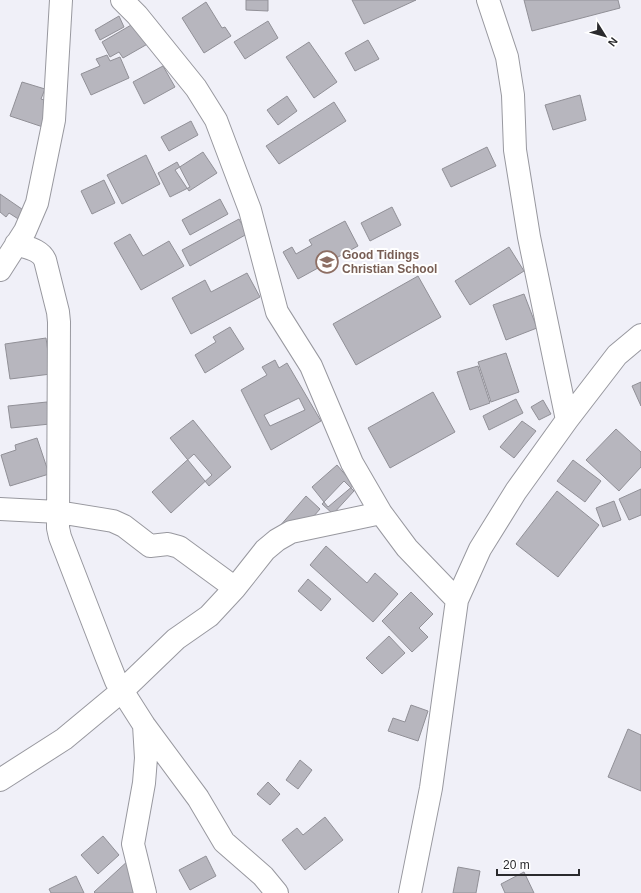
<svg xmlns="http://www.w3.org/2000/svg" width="641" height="893" font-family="Arial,sans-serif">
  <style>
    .building { fill: #b7b6be; stroke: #919097; fill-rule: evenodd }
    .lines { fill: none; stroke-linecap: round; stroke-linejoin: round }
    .minor-casing { stroke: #98989f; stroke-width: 24 }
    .minor { stroke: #fff; stroke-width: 22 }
    .labels { text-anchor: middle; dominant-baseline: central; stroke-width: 4; stroke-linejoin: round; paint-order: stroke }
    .education-label { font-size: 12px; font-weight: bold; fill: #785e54; stroke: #fff; text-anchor: start }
  </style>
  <rect width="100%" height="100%" fill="#f0f0f8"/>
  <path class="building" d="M246,0h22v11l-22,-1z
    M352,0h64l-52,24z
    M524,0h94l2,8 -88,23z
    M206,2l16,26 3,-1 6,9 -27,17 -22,-35z
    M119,16l5,11 -24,13 -5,-10z
    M138,21l13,21 -28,16 -4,-6 -9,5 -8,-15z
    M268,21l10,17 -33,21 -11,-17z
    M368,40l11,19 -24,12 -10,-18z
    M309,42l28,40 -23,16 -28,-41z
    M107,55l3,6 10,-4 9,21 -38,17 -10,-21 19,-8 -4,-7z
    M163,66l12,21 -31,17 -11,-22z
    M22,82l23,7 -4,10 10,3 -8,25 -33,-11z
    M580,95l6,25 -33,10 -8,-25z
    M287,96l10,15 -19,14 -11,-15z
    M334,102l12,19 -67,43 -13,-18z
    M191,121l7,14 -29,16 -8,-14z
    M487,147l9,19 -45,21 -9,-18z
    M203,152l14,21 -28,18 -14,-21z
    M146,155l14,29 -38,20 -15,-29z
    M177,162l13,25 -20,10 -12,-24z
    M104,180l11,23 -23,11 -11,-23z
    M0,194l32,22 -6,8 -17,-11 -3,4 -6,-5z
    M220,199l8,15 -38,21 -8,-15z
    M392,207l9,18 -31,16 -9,-18z
    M239,219l8,15 -57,32 -8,-16z
    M345,221l13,25 -60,33 -15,-27 9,-5 4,7 16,-9 -3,-5z
    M130,234l13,22 26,-15 15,25 -43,24 -27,-47z
    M509,247l15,24 -54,34 -15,-24z
    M247,273l13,24 -69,37 -19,-36 33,-18 6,12z
    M418,276l23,41 -85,48 -23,-41z
    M524,294l13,34 -31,12 -13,-35z
    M230,327l14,22 -39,24 -10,-18 21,-13 -3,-5z
    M46,338l5,36 -41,5 -5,-35z
    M506,353l13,39 -28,10 -13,-40z
    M275,360l4,8 8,-5 34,58 -50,29 -30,-60 26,-15 -5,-8zM299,398l6,12 -35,16 -6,-11z
    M478,366l12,37 -20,7 -13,-38z
    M641,382v24l-9,-20z
    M433,392l22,40 -65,36 -22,-40z
    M516,399l7,14 -34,17 -6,-14z
    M543,400l8,14 -12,6 -8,-13z
    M47,402l3,22 -39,4 -3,-22z
    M193,420l38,47 -22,19 -39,-48z
    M522,421l14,10 -22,27 -14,-11z
    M616,429l25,23v15l-22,24 -33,-31z
    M37,438l12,36 -39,12 -9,-31 15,-5 -1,-5z
    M194,454l18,21 -41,38 -19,-21z
    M573,460l28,21 -16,21 -28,-21z
    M337,465l17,20 -26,22 -16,-20z
    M344,481l10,10 -21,23 -11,-10z
    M641,489v26l-12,5 -10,-21z
    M557,491l42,34 -41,52 -42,-33z
    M306,496l14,13 -27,31 -14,-13z
    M614,501l7,19 -18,7 -7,-19z
    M326,546l41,37 8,-10 23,21 -25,28 -63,-57z
    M308,579l23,20 -10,12 -23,-20z
    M411,592l22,22 -14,14 9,9 -16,15 -30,-31z
    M389,636l16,17 -23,21 -16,-16z
    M411,705l17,6 -10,30 -30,-10 5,-13 12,4z
    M628,729l13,6v56l-33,-14z
    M300,760l12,10 -14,19 -12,-9z
    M268,782l12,12 -10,11 -13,-11z
    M325,817l18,23 -38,30 -23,-30 15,-12 6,7z
    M103,836l16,19 -21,19 -17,-19z
    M206,856l10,20 -26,14 -11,-20z
    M130,859l26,29 -5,5h-56l-1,-1z
    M458,867l22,4 -4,22h-23z
    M524,872l10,21h-29l-4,-9z
    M76,876l8,17h-33l-2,-4z"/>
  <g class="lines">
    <g class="minor-casing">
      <path id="minor" d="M122,0l15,15 59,73 20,32 34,90 27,102 34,54 41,97 29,50 26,35 50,52
        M488,0l19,57 6,38 2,55 14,87 38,183
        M16,244c11,4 24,5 29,16l13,52 1,10 -1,206 2,9 46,119 10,25 28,44 54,73 26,44 39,34 14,17
        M0,270l25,-39 12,-28 17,-83 7,-120
        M0,509l58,3 55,9 11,5 26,20 18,-2 11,3 56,41
        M144,725l2,33 -2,25 -11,61 12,49
        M0,780l64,-41 59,-49 53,-51 33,-23 26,-28 30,-38 12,-10 14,-8 90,-19
        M410,893l21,-105 26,-188 23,-51 36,-58 51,-71 50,-65 24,-20"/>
    </g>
    <use href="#minor" class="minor"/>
  </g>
  <defs>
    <g id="school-ring" transform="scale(1.15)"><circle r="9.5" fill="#fff" stroke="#8d6e63" stroke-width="1.5"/><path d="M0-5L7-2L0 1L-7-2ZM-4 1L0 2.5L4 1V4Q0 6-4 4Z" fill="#8d6e63"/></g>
  </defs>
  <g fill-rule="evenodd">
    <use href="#school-ring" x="327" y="262"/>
  </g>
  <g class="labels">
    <g class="education-label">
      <text x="342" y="255">Good Tidings<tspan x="342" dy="14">Christian School</tspan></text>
    </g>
  </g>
  <g transform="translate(605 36) rotate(127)" stroke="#ffffff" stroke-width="3" paint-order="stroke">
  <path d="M0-3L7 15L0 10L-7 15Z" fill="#2a2a2d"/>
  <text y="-6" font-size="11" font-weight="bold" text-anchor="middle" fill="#2a2a2d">N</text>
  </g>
  <path d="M497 869v6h82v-6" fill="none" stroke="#2a2a2d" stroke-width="2"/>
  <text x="503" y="869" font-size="12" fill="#2a2a2d" stroke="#ffffff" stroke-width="3" paint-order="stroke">20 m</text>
</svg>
